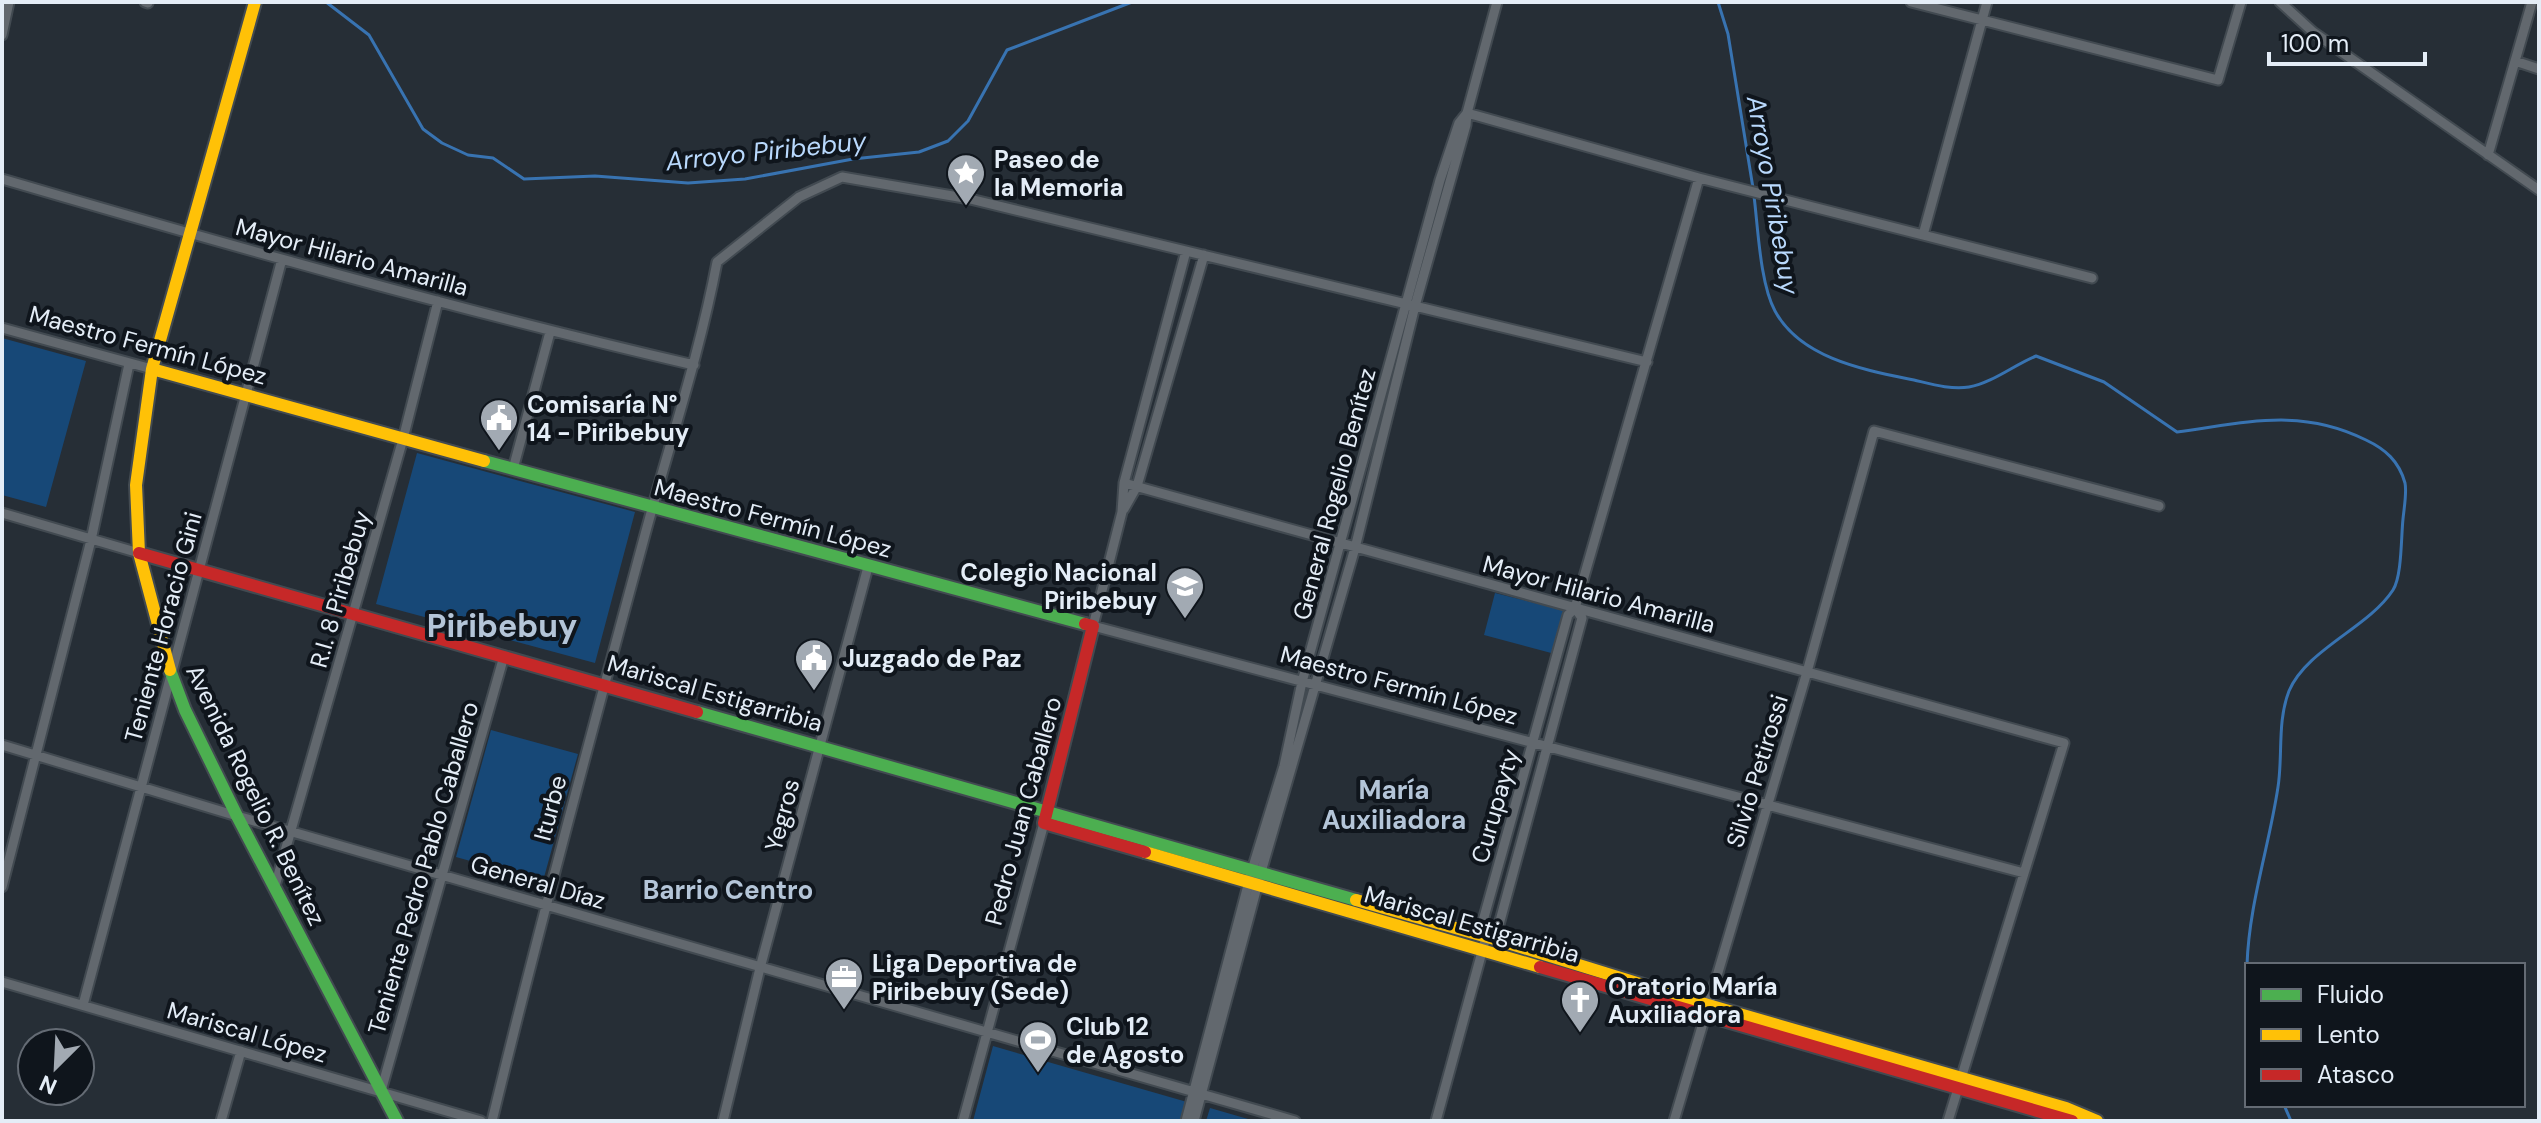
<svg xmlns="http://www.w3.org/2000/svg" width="2541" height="1123" font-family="'DM Sans',sans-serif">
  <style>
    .green { fill: #174877 }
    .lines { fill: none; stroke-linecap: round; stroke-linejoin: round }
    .stream { stroke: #3873b1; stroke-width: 3 }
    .street-casing { stroke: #424a51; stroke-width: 13 }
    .fast-casing { stroke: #424a51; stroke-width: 16 }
    .slow-casing { stroke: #424a51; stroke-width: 16 }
    .jam-casing { stroke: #424a51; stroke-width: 16 }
    .street { stroke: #62686e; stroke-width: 9 }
    .fast { stroke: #4caf50; stroke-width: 12 }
    .slow { stroke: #ffc107; stroke-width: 12 }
    .jam { stroke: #c62828; stroke-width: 12 }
    .labels { text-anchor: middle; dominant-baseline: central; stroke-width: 8; stroke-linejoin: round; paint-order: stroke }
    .poi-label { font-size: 24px; font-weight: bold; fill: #e4edf7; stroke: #0f151c; text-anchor: start }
    .street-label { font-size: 24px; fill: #e4edf7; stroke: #0f151c }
    .water-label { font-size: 26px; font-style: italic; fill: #b9d9fd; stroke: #0f151c }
    .neighbourhood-label { font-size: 26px; font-weight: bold; fill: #b4c5d8; stroke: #0f151c }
    .district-label { font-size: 32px; font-weight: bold; fill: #b4c5d8; stroke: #0f151c }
  </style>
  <rect width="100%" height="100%" fill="#262e36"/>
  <path class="green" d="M2,338l84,23 -40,146 -44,-12z
    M417,453l218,59 -40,151 -219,-59z
    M1495,593l71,18 -11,43 -71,-19z
    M491,730l87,24 -35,127 -87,-24z
    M993,1046l194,56 -5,19h-209z
    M1210,1108l45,13h-49z"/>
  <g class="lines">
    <path class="stream" d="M326,2l43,33 54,94 19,14 26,12 25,3 31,21 71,-3 93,7 57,-4 108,-20 66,-7 29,-11 20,-20 39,-71 125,-48
      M1718,2l10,32 25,154
      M1754,196c4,31 6,88 21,115 26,48 90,59 139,69 17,4 37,10 55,7 23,-4 45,-22 67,-31l68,26 73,50c69,-9 123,-25 189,8 19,9 33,21 39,43 2,10 -1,25 -2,36 -2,18 -1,57 -10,71 -25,38 -86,59 -104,101 -12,31 -6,64 -11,96 -9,60 -29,117 -31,178
      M2284,1105l7,16"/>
    <g class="street-casing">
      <path id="street" d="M145,2l3,1
        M1911,2l307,78 23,-78
        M2280,2l33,30 226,158
        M2,35l7,-33
        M2515,61l24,8
        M1467,113l232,65 393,100
        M2488,155l44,-153
        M2,179c229,67 459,132 692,186
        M1923,235l64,-233
        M1186,251l-62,232 -2,29 -29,114 931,247
        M2,328l150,41
        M513,469l37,-137
        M1124,483l940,260 -116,378
        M1124,509l13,-23 67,-231
        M2,513l137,40
        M2,745l235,71 1058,305
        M275,886l128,-447 35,-138
        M2,887l89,-347 38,-176
        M1487,937l10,-5 85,-314 -7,-10
        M2,982l479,139
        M83,1005l199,-746
        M381,1091l123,-435
        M221,1121l20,-70
        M492,1121c47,-194 99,-386 151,-579 25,-94 56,-185 74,-280l82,-65 43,-20 128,22 677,163
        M723,1121l37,-153 108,-401
        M963,1121l81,-298
        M1186,1121l66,-251 32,-104 18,-84 138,-502 19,-57 8,-10
        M1194,1121l67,-249 94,-324 60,-242 51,-181 1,-12 30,-111
        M1436,1121l50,-184 -5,-9 87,-313 7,-7 124,-430
        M1674,1121l133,-449 67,-241 285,75"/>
    </g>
    <g class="fast-casing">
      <path id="fast" d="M484,461l601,163
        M170,670l15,40 52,106 160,305
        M697,712l659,188"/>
    </g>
    <g class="slow-casing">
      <path id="slow" d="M152,369l332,92
        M170,670l-31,-117 -3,-68 16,-116 103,-367
        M1145,852l395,115
        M1356,900l142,40 210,65 358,103 31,13"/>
    </g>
    <g class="jam-casing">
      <path id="jam" d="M139,553l558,159
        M1085,624l8,2 -49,197 101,29
        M1540,967l532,154"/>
    </g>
    <use href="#street" class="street"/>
    <use href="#fast" class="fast"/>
    <use href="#slow" class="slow"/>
    <use href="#jam" class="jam"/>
  </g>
  <defs>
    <g id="sight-pin" transform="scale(2)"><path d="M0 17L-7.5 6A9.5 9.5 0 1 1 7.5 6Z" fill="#a2aab3" stroke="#0f151c"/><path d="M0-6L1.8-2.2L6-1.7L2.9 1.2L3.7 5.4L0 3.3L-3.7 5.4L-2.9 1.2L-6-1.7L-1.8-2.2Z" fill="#fff"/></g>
    <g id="civic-pin" transform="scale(2)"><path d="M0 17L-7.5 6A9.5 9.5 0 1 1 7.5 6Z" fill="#a2aab3" stroke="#0f151c"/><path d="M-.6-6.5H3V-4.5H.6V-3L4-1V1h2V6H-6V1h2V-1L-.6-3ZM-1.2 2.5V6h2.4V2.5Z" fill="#fff"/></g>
    <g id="school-pin" transform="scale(2)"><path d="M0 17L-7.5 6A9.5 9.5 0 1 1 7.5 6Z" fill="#a2aab3" stroke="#0f151c"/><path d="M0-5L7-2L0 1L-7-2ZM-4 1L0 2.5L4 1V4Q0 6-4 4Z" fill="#fff"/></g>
    <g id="office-pin" transform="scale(2)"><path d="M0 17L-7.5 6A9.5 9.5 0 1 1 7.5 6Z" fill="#a2aab3" stroke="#0f151c"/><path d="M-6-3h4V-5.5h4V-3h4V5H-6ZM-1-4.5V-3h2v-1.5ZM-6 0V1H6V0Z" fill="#fff"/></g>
    <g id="church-pin" transform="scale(2)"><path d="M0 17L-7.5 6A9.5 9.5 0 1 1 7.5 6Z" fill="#a2aab3" stroke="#0f151c"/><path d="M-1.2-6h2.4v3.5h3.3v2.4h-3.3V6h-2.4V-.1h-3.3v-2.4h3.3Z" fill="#fff"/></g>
    <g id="stadium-pin" transform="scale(2)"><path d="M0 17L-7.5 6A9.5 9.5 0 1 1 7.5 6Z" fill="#a2aab3" stroke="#0f151c"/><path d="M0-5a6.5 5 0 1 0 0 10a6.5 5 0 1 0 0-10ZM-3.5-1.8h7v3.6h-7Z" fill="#fff"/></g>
  </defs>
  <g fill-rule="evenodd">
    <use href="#sight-pin" x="966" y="173"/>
    <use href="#civic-pin" x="499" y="418"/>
    <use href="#school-pin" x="1185" y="586"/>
    <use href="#civic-pin" x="814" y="658"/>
    <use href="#office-pin" x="844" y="977"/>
    <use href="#church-pin" x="1580" y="1000"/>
    <use href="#stadium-pin" x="1038" y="1040"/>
  </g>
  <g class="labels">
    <g class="poi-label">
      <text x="994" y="159">Paseo de<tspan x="994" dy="28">la Memoria</tspan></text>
      <text x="527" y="404">Comisaría N°<tspan x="527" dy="28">14 - Piribebuy</tspan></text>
      <text x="1157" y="572" text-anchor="end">Colegio Nacional<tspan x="1157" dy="28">Piribebuy</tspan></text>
      <text x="842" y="658">Juzgado de Paz</text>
      <text x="872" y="963">Liga Deportiva de<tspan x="872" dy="28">Piribebuy (Sede)</tspan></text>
      <text x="1608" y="986">Oratorio María<tspan x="1608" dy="28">Auxiliadora</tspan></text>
      <text x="1066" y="1026">Club 12<tspan x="1066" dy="28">de Agosto</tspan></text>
    </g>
    <g class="street-label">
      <text transform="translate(352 257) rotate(15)">Mayor Hilario Amarilla</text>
      <text transform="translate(148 345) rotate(15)">Maestro Fermín López</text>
      <text transform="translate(1334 494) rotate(-75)">General Rogelio Benítez</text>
      <text transform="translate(773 518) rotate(15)">Maestro Fermín López</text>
      <text transform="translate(340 589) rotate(-74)">R.I. 8 Piribebuy</text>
      <text transform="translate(1599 594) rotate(15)">Mayor Hilario Amarilla</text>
      <text transform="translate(163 627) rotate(-75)">Teniente Horacio Gini</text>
      <text transform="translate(1399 685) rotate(15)">Maestro Fermín López</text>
      <text transform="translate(715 693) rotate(16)">Mariscal Estigarribia</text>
      <text transform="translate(1757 771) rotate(-73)">Silvio Petirossi</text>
      <text transform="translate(256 795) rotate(64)">Avenida Rogelio R. Benítez</text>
      <text transform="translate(1495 806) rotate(-74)">Curupayty</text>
      <text transform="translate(550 808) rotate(-75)">Iturbe</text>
      <text transform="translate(1023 811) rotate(-75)">Pedro Juan Caballero</text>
      <text transform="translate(782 815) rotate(-75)">Yegros</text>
      <text transform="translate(423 868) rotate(-74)">Teniente Pedro Pablo Caballero</text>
      <text transform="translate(538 882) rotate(16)">General Díaz</text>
      <text transform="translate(1472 924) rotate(16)">Mariscal Estigarribia</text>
      <text transform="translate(247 1032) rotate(16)">Mariscal López</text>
    </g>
    <g class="water-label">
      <text transform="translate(766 151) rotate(-6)">Arroyo Piribebuy</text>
      <text transform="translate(1773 195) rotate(80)">Arroyo Piribebuy</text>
    </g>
    <g class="neighbourhood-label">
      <text x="1394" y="790">María<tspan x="1394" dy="30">Auxiliadora</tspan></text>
      <text x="728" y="890">Barrio Centro</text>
    </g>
    <g class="district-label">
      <text x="502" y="626">Piribebuy</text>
    </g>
  </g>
  <rect width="2541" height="1123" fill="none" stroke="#e4edf7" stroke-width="8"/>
  <rect x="2245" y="963" width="280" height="144" fill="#0f151c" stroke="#646b74" stroke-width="2"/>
  <rect x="2261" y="989" width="40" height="12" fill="#4caf50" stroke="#646b74" stroke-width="2"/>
  <text x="2317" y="1003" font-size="24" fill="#e4edf7">Fluido</text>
  <rect x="2261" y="1029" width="40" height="12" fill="#ffc107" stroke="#646b74" stroke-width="2"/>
  <text x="2317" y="1043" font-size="24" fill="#e4edf7">Lento</text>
  <rect x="2261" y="1069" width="40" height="12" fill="#c62828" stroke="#646b74" stroke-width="2"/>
  <text x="2317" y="1083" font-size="24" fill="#e4edf7">Atasco</text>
  <g transform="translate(56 1067) rotate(204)"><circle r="38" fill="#0f151c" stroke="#646b74" stroke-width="2"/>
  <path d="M0-6L14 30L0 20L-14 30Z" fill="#a2aab3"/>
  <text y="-12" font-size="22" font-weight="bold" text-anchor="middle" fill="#e4edf7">N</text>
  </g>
  <path d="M2269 52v12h156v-12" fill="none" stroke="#e4edf7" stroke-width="4"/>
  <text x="2281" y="52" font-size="24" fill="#e4edf7" stroke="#0f151c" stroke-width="6" paint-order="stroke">100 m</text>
</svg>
